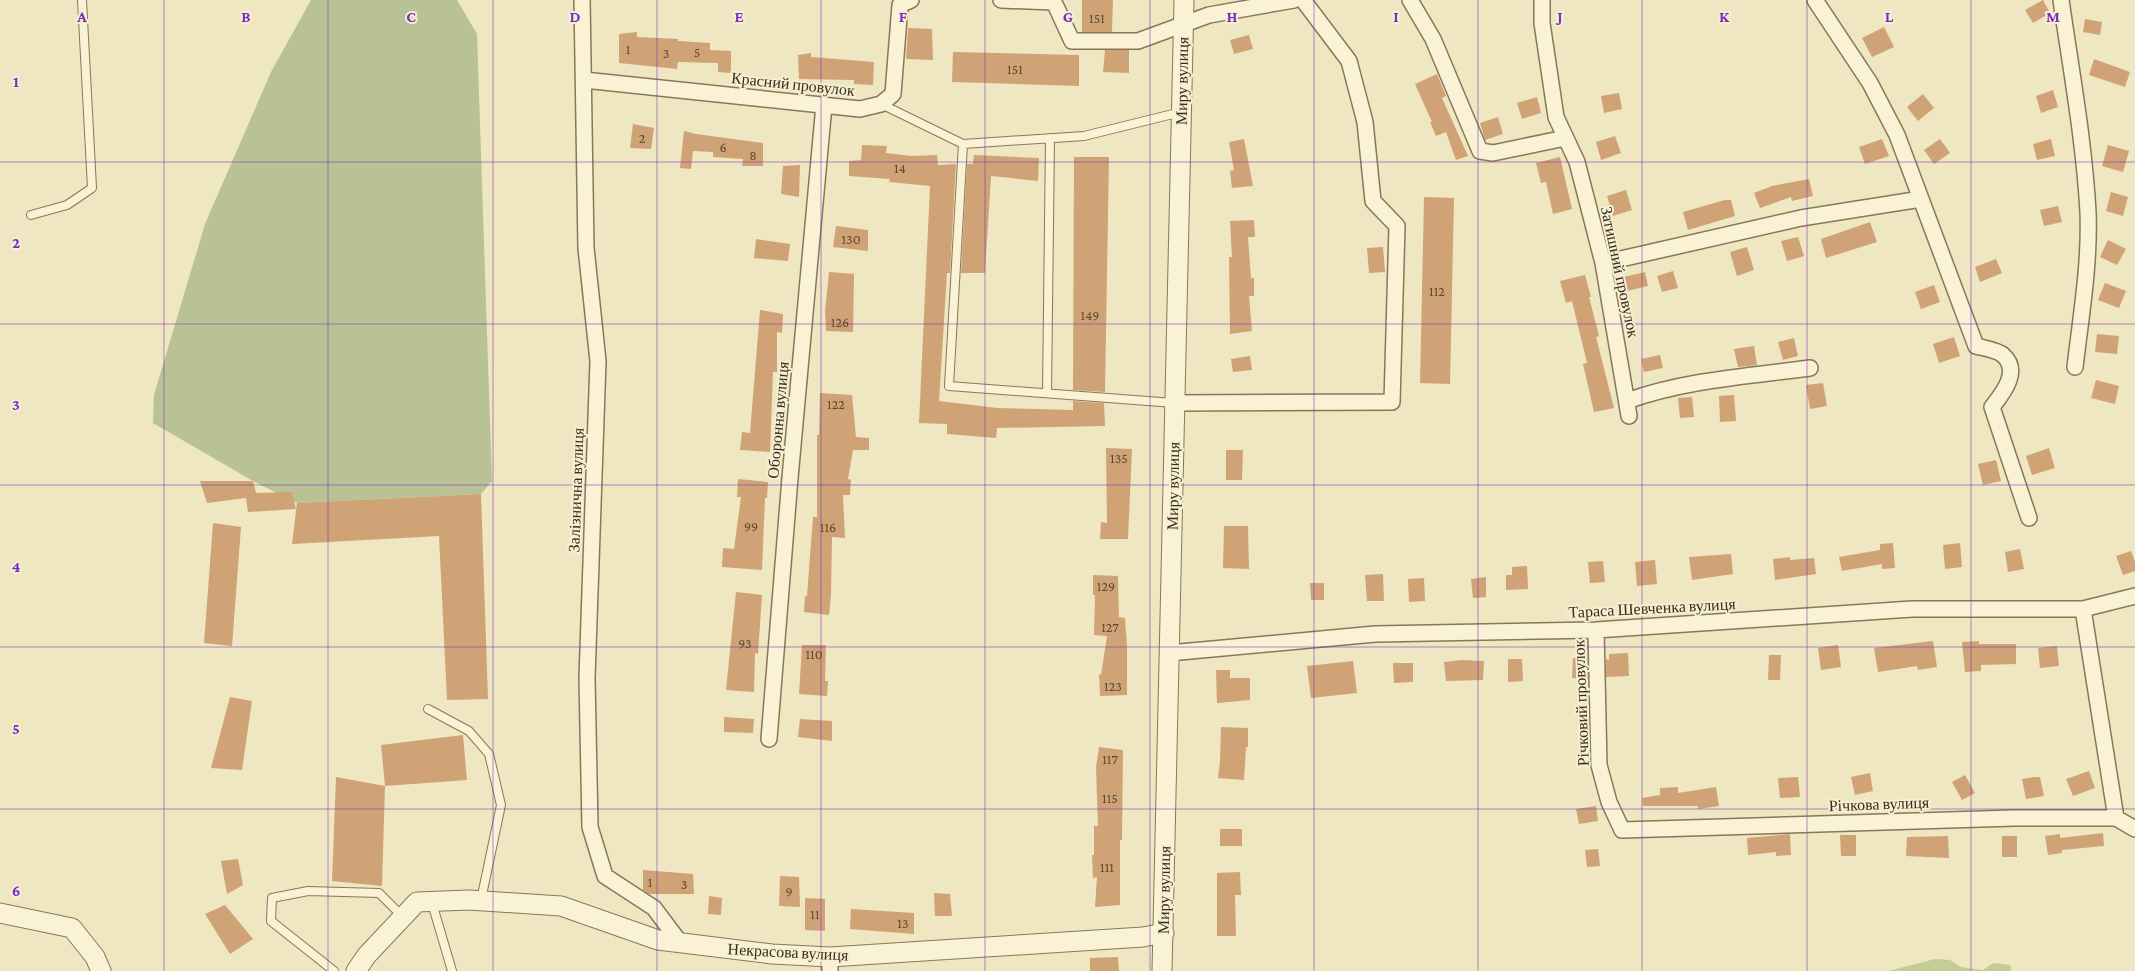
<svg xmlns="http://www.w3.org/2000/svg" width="2135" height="971" font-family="'Crimson Pro',serif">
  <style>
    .green { fill: #c2ce95 }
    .cemetery { fill: #b9c295 }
    .building { fill: #cfa376 }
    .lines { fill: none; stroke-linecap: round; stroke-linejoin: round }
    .service-casing { stroke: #8a7758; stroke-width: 10 }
    .minor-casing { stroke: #8a7758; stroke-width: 18 }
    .tertiary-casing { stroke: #8a7758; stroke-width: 21 }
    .service { stroke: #faf2d5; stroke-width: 8 }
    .minor { stroke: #faf2d5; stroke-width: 15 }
    .tertiary { stroke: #faf2d5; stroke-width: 19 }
    .grid { fill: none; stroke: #7b2cbf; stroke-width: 1; stroke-opacity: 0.55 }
    .labels { text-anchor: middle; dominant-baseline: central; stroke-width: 4; stroke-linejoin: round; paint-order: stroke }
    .number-label { font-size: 14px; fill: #5e4a33 }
    .street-label { font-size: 16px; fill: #392d1d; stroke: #f6efd2 }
    .grid-label { font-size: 16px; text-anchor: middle; font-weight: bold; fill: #7b2cbf; stroke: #f6efd2; stroke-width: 4; stroke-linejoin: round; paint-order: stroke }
  </style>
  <rect width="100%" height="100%" fill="#efe6c2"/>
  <path class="green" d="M1935,959l15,1 11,7 22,3 10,-7 18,2v6h-123z"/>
  <path class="cemetery" d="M311,0h146l20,34 15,447 -11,13 -184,9 -44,-22 -100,-58 1,-28 51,-171 66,-152z"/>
  <path class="building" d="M1082,0h31l-1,32h-30z
    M2043,0l7,13 -17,10 -8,-13z
    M2085,19l17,3 -2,13 -17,-3z
    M1884,27l10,20 -22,10 -10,-19z
    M908,28l24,1 1,31 -27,-1z
    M637,32v5l41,2v2l32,2v7l21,1v22l-13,-1v-9l-40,-1 -1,7 -58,-6v-29z
    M1249,35l4,14 -19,5 -4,-14z
    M1105,50h24v23l-26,-1z
    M953,52l126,3v31l-127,-4z
    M811,53v4l63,5 -1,23 -19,-1v-4l-55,-1 -1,-24z
    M2094,59l36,13 -5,15 -36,-12z
    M1437,74l9,22 -4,2 26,58 -12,4 -10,-28 -10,4 -6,-14h2l-17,-38z
    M2053,90l5,17 -17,6 -5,-17z
    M1619,93l3,16 -18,4 -3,-17z
    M1923,94l11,14 -16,13 -11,-14z
    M1537,97l4,16 -19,6 -5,-16z
    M1498,117l5,17 -18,6 -5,-17z
    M633,124l21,4 -3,21 -21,-1z
    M684,131l12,3 67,9v23h-21l1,-7 -30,-2v-5l-20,-1 -2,18 -11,-1z
    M1615,136l6,17 -20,7 -5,-18z
    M1244,139l9,47 -21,2 -2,-17 4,-1 -5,-28z
    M1882,139l7,17 -24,8 -6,-17z
    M1940,139l10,14 -16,11 -10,-14z
    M2051,139l4,17 -18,4 -4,-16z
    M862,145l25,1 -1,7 25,3 26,-1 1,10 18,-1 -6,109h-3l-8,128 58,7 76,2v-9l31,2 1,23 -108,2 -1,10 -49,-4v-10l-28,-1 11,-237 -41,-4 1,-3 -41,-3v-15l12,-1z
    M2108,145l21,6 -6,21 -21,-6z
    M974,155l65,3 -1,23 -47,-5 -6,97h-24l6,-109h6z
    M1074,157h35l-4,235 -32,-2z
    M1560,157l12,52 -19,5 -7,-32 -5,1 -5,-20z
    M800,165l-1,32 -18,-3 2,-28z
    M1809,179l4,17 -21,5 -1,-4 -31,11 -6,-15 18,-7z
    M1626,190l6,20 -19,6 -6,-20z
    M2111,192l17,5 -5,19 -17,-5z
    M1424,197l30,1 -4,186 -30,-1z
    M1725,200h6l4,16 -47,14 -5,-18z
    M2058,206l4,16 -18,4 -4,-16z
    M1254,220l1,17h-7l3,41h3v18h-5l3,35 -22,3 -1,-77h3l-2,-36z
    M1870,222l7,20 -51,16 -5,-19z
    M836,226l32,4v21l-35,-4z
    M1798,237l6,19 -17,5 -6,-20z
    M756,239l34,5 -2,17 -34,-3z
    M2108,240l18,9 -9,16 -17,-8z
    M1383,247l2,25 -16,1 -2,-25z
    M1747,247l7,23 -17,6 -7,-24z
    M1996,259l6,14 -22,9 -5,-15z
    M1673,271l5,17 -16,4 -5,-16z
    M829,272l25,2 -1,58 -27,-1 -1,-19z
    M1645,272l3,14 -21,5 -3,-14z
    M1585,275l6,22h-2l10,39 -3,1 18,71 -20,4 -11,-48 4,-1 -15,-62 -6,2 -6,-22z
    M2105,283l21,8 -7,17 -21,-8z
    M1934,285l6,17 -19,7 -6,-17z
    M760,310l23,4 -1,19 -5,-1v40h-4l-3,80 -30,-2 2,-18 8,1z
    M2097,334l22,2 -2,18 -22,-2z
    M1954,337l6,19 -21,7 -6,-19z
    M1794,338l4,18 -15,4 -5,-18z
    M1754,346l3,19 -19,2 -4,-18z
    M1660,355l3,13 -19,4 -3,-13z
    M1250,356l2,14 -19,2 -2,-13z
    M2096,380l23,6 -4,18 -24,-6z
    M1823,383l4,23 -17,3 -4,-24z
    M820,393l32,2 4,42 13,1v12h-16l-5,29 3,1 -1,15h-7l2,43 -13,-1 -1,58 -2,20 -25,-3 1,-16h2l6,-79h4v-82h2z
    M1734,395l2,26 -16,1 -1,-26z
    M1692,397l2,20 -14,1 -2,-20z
    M1106,448l26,1 -4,90h-28l1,-17 6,1z
    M2049,448l6,20 -23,7 -6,-19z
    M1226,450h17l-1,30h-16z
    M1996,460l5,21 -18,4 -5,-21z
    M738,479l30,3 -1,16h-2l-3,72 -40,-3 1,-19 11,1 7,-52h-4z
    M200,481h53l3,12 36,-1 4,17 -48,3 -2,-14 -39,5z
    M481,494l7,205 -41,1 -8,-164 -147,8 5,-41z
    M213,523l28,4 -9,119 -28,-3z
    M1224,526h24l1,43 -26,-1z
    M1893,543l2,25 -13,1v-5l-40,7 -3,-14 41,-7v-6z
    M1960,543l2,24 -17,2 -2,-24z
    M2020,549l4,20 -16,3 -3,-20z
    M2131,551l4,11v9l-12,4 -7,-19z
    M1731,554l2,20 -41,6 -3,-23z
    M1790,557v3l24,-2 2,16 -41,6 -2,-21z
    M1655,560l2,24 -20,2 -2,-24z
    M1603,561l2,21 -15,1 -2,-21z
    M1527,566l1,23 -22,1v-15h6v-8z
    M1383,574l1,27h-17l-2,-26z
    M1093,575l25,1 1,41 6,1 2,29v48l-27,1 -1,-22 2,1 6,-39 -13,-1 1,-40h-2z
    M1486,577v20l-13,1 -2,-19z
    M1424,578l1,23 -16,1 -1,-23z
    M1310,583h14v17h-13z
    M736,592l26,3 -4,59 -3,-1 -1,39 -28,-2z
    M1933,641l4,26 -19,3 -1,-4 -39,6 -4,-24z
    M1979,641v3h37v20l-35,1v6l-16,1 -3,-30z
    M802,645h24l-1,36h3l-1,15 -28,-2z
    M1838,645l3,22 -20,3 -3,-22z
    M2057,646l2,20 -19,2 -2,-20z
    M1628,653l1,23 -23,1v-18l3,1v-6z
    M1769,655h12l-1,25h-12z
    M1573,658h14l1,21 -16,-1z
    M1508,659h14l1,22 -15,1z
    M1462,660l22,1 -1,19 -37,1 -2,-19z
    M1353,661l4,32 -46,5 -4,-32z
    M1393,663h20v19l-19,1z
    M1216,670h14v8h20v22l-33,3z
    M230,697l22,4 -10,69 -31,-2z
    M724,717l30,2 -1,14 -29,-1z
    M800,719l32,2v20l-34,-4z
    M1221,727l27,1v19h-2l-2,33 -26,-2 2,-17z
    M463,735l4,45 -82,6 -4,-41z
    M1099,747l24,3 -1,90h-2v65l-25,2 2,-30 -4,1 -1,-23h2v-29h4l-2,-59z
    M2089,771l6,17 -22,8 -7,-17z
    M1870,773l3,18 -18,4 -4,-18z
    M1965,775l10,18 -13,7 -10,-18z
    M336,777l49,9 -3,100 -50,-5z
    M1798,777l2,20 -20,1 -2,-20z
    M2034,777h6l4,19 -18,3 -4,-20z
    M1678,787v6l38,-6 3,19 -21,3v-3h-55l-1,-8 18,-3v-7z
    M1596,806l2,15 -19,3 -3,-15z
    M1220,829h22v17h-22z
    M2103,833l1,13 -42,4v3l-14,2 -3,-19 15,-2v4z
    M1790,834l1,21 -15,1v-4l-28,3 -1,-17z
    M1840,835h16v21h-15z
    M1948,836l1,22 -43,-2 1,-19z
    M2002,836h15v21h-15z
    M1598,849l2,17 -13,1 -2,-17z
    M238,859l5,26 -16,9 -6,-33z
    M643,870l50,4 1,20h-45l-6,-4z
    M1240,872l1,23h-6l1,41h-19v-63z
    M780,876l19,1 1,30 -21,-1z
    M934,893l16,1 2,22h-17z
    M709,896l13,2 -1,17 -13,-1z
    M805,898l20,1v32l-20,-1z
    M225,905l28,34 -23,15 -25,-40z
    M851,909l63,4v21l-64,-5z
    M1118,957l1,14h-29v-13z"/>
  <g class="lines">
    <g class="service-casing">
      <path id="service" d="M881,104l82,40 121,-8 97,-24
        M963,144l-14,242 225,17
        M31,215l36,-10 25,-17 -10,-188
        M1047,393l3,-255
        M428,709l41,22 20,23 12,51 -20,95
        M432,903l20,68
        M334,971l-63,-50 1,-23 36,-7 71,2 24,24"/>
    </g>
    <g class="minor-casing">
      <path id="minor" d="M582,0l4,248 12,113 -11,317 3,149 15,49 49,32 27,36
        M1001,0l53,2 18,39h66l71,-26 85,-15
        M1410,0l23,39 47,112 13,2 72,-15
        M1542,0v23l14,94 21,45 26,101 26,153
        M1815,0l55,83 27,52 79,211c7,2 21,4 27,9 18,16 0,38 -11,52l37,111
        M2061,0c10,70 23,140 27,212 2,51 -7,104 -13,155
        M584,80l276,29 21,-5 12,-10 7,-89 11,-5
        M1603,263l198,-45 120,-19
        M1627,401c58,-21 123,-25 183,-33
        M1174,403l218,-1 5,-176 -24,-25 -8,-79 -16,-61 -46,-61
        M2083,609l33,209
        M1596,630l3,135 10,37 13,28 392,-12h102l19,11
        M1169,653l206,-19 221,-4 316,-21h171l52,-13
        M769,739l21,-261 34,-373
        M830,971v-14"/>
    </g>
    <g class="tertiary-casing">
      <path id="tertiary" d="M0,913l72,15 23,29 6,14
        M356,971l11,-16 50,-53 52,-2 92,6 97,34 114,14 58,3 313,-20 21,-4
        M1162,971l22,-971"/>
    </g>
    <use href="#service" class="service"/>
    <use href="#minor" class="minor"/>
    <use href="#tertiary" class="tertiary"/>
  </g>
  <path class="grid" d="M164,0v971M328,0v971M493,0v971M657,0v971M821,0v971M985,0v971M1150,0v971M1314,0v971M1478,0v971M1642,0v971M1807,0v971M1971,0v971M0,162h2135M0,324h2135M0,485h2135M0,647h2135M0,809h2135"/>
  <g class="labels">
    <g class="number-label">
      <text x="1097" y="18">151</text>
      <text x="628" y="49">1</text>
      <text x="697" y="52">5</text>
      <text x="666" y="53">3</text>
      <text x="1015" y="69">151</text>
      <text x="642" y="138">2</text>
      <text x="723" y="147">6</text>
      <text x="753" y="155">8</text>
      <text x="900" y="168">14</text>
      <text x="851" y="239">130</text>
      <text x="1437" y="291">112</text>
      <text x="1090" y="315">149</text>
      <text x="840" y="322">126</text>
      <text x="836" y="404">122</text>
      <text x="1119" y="458">135</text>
      <text x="751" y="526">99</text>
      <text x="828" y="527">116</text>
      <text x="1106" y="586">129</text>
      <text x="1110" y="627">127</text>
      <text x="745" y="643">93</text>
      <text x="814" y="654">110</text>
      <text x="1113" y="686">123</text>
      <text x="1110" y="759">117</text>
      <text x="1110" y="798">115</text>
      <text x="1107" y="867">111</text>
      <text x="650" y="882">1</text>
      <text x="684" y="884">3</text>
      <text x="789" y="891">9</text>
      <text x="815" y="914">11</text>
      <text x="903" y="923">13</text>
    </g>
    <g class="street-label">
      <text transform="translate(1182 81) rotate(-89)">Миру вулиця</text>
      <text transform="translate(793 84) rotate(6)">Красний провулок</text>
      <text transform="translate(1620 272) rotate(78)">Затишний провулок</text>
      <text transform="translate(778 420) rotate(-85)">Оборонна вулиця</text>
      <text transform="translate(1173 486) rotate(-89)">Миру вулиця</text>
      <text transform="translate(576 490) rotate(-88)">Залізнична вулиця</text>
      <text transform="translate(1652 608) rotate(-3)">Тараса Шевченка вулиця</text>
      <text transform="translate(1581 703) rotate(-92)">Річковий провулок</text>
      <text transform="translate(1879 804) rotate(-2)">Річкова вулиця</text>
      <text transform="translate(1164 890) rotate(-89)">Миру вулиця</text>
      <text transform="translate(788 952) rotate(3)">Некрасова вулиця</text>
    </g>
  </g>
  <g class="grid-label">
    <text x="82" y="22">A</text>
    <text x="246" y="22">B</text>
    <text x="411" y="22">C</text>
    <text x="575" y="22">D</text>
    <text x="739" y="22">E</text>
    <text x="903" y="22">F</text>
    <text x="1068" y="22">G</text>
    <text x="1232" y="22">H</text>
    <text x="1396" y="22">I</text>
    <text x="1560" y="22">J</text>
    <text x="1724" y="22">K</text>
    <text x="1889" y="22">L</text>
    <text x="2053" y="22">M</text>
    <text x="16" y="87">1</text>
    <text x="16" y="248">2</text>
    <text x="16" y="410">3</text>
    <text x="16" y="572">4</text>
    <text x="16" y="734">5</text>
    <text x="16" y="896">6</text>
  </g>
</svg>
